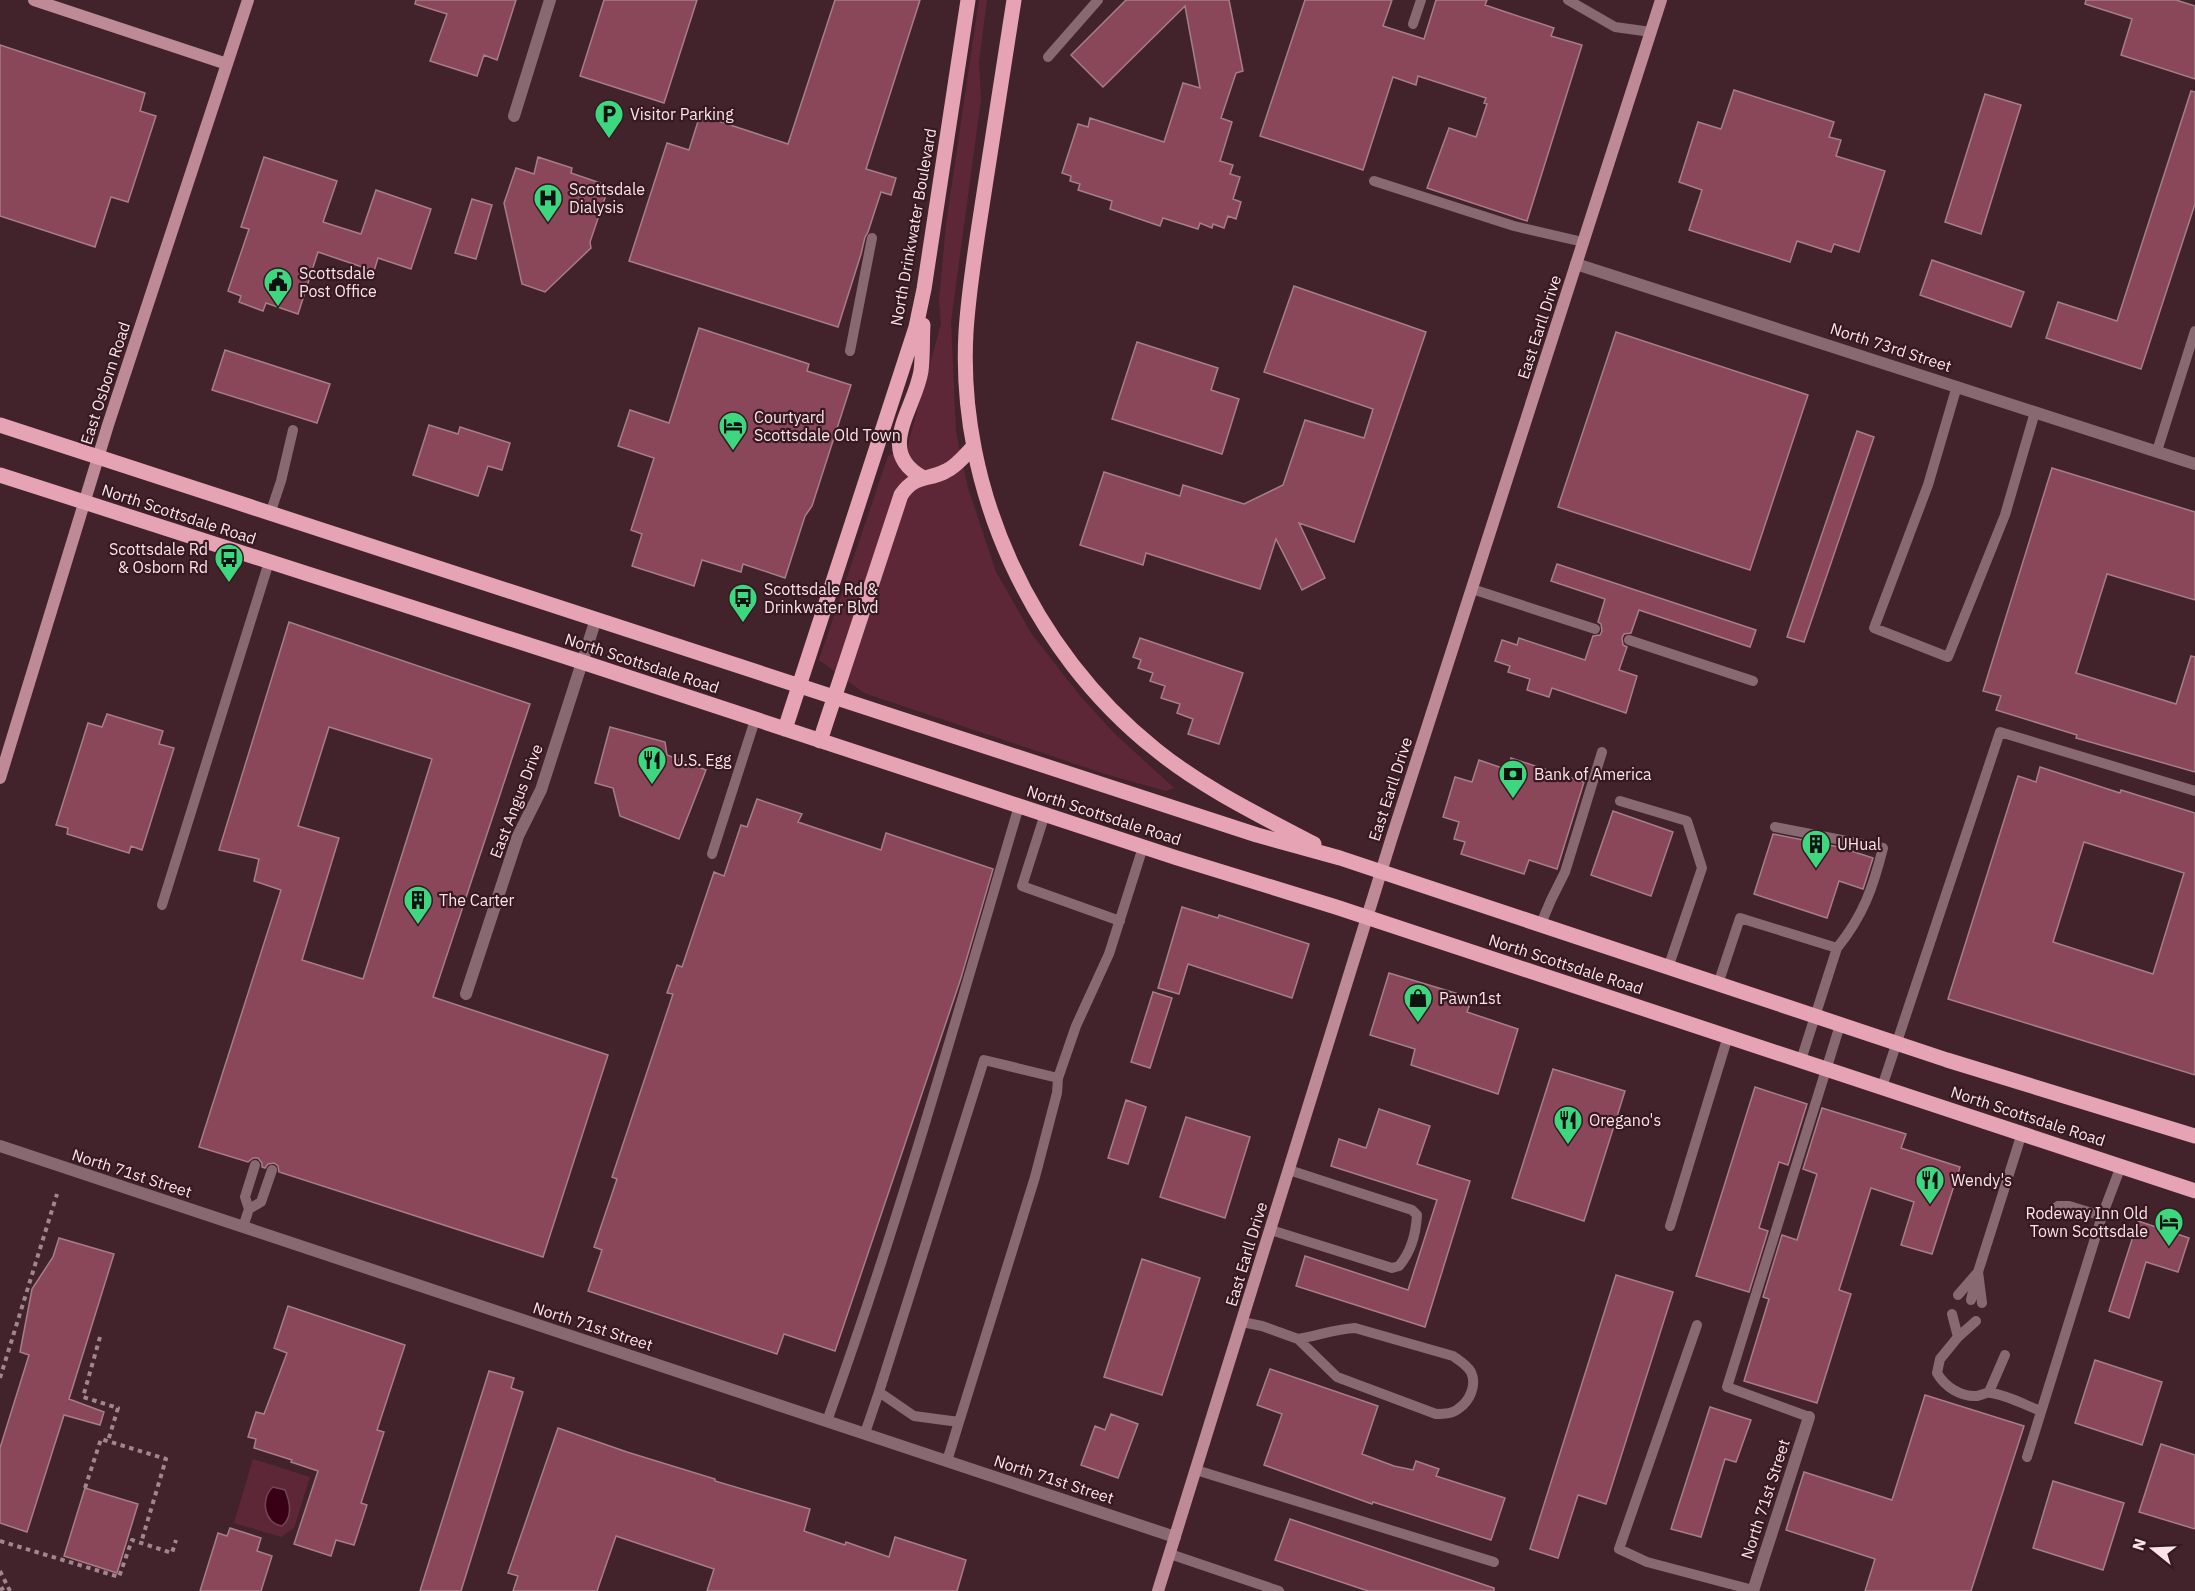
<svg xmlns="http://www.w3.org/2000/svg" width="2195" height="1591" font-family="'IBM Plex Sans',sans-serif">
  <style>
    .green { fill: #5e2737 }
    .water { fill: #390015; stroke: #734454; stroke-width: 1.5 }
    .building { fill: #8b475a; stroke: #a57e87; stroke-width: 1.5; fill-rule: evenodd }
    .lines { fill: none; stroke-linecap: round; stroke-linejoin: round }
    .path { stroke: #a1878d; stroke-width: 4; stroke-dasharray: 4.5 4.5; stroke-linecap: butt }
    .lane { stroke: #896971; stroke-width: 10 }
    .street { stroke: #896971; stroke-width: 12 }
    .secondary { stroke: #bd8a96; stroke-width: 12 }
    .primary { stroke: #e5a3b3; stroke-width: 15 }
    .labels { text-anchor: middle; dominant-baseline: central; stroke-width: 4.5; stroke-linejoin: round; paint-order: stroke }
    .poi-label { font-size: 16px; fill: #fae4e8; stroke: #371921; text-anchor: start }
    .street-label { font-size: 16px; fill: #fae4e8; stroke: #371921 }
  </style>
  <rect width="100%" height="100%" fill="#42232b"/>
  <path class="green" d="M979,0h8l-8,62 2,37 -30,223 5,110 12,56 28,84 35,61 50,64 33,36 60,55 -8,3 -61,-17 -241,-81 -45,-33 69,-204 19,-8 34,-124 -2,-23 7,-77z
    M253,1459l57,18 -16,51 -13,9 -47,-14z"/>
  <path class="water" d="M273,1487l12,3c5,12 8,27 -3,36 -18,-2 -22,-28 -9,-39z"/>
  <path class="building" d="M416,0h100l-19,60 -13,-5 -7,21 -47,-15 17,-47 -32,-10z
    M604,0h93l-33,103 -84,-27z
    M835,0h85l-54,169 30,9 -5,17 -10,-3 -13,40 -3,5 -4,17 -23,73 -209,-66 38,-118 22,7 11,-35 88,29z
    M1126,0h103l14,71 -7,2 -15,45 11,4 -12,39 13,4 -3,9 10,3 -7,22 8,3 -5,17 -8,-3 -4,12 -11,-4 -1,4 -12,-5 -2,6 -35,-11 -3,8 -50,-17 2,-8 -34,-11 2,-6 -10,-3 1,-5 -9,-3 16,-49 10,3 2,-9 74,24 19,-59 17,5 -15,-82 -82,81 -32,-32z
    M1305,0h87l-9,26 41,13 12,-39h51l-2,5 69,23 -3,8 31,9 -55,176 -100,-33 22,-60 27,9 11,-33 -3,-1 2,-5 -68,-22 -2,9 -23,-8 -30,93 -103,-34z
    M2086,0h90l19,6v73l-74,-24 11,-36 -47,-15z
    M0,45l145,48 -5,18 16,5 -28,86 -17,-5 -16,50 -95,-31z
    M1734,90l100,32 -5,15 12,3 -5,16 49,15 -26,81 -25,-8 -3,8 -34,-11 -7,21 -101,-32 13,-40 -23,-8 19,-60 23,7z
    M2191,91l4,1v112l-54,165 -95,-31 12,-36 59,19z
    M1985,94l36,11 -40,129 -36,-12z
    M264,157l73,24 -14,41 38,12 15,-44 55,19 -20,60 -33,-11 -4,13 -56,-19 -20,62 -32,-11 -3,8 -24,-9 2,-6 -13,-5 21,-62 -8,-2z
    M538,157l34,11 -1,5 38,13 -19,56 1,6 -46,44 -23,-8 -18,-81 12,-35 18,6z
    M472,199l20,6 -16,54 -21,-6z
    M1932,260l92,32 -13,35 -91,-32z
    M1294,286l132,46 -72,210 -55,-19 26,55 -23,12 -26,-51 -16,50 -114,-36 -3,12 -63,-20 24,-73 76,24 3,-11 61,19 39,-19 22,-65 59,18 9,-29 -109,-37z
    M699,328l110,36 -2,7 44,14 -39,121 -7,10 -20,62 -42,-14 -2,8 -39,-12 -8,26 -62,-20 10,-32 -11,-4 23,-72 -36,-12 12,-36 39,13z
    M1616,332l192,63 -58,175 -192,-63z
    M1137,342l81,26 -7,22 28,9 -17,55 -110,-35z
    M225,350l105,34 -13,39 -105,-33z
    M429,425l29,9 2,-7 50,16 -8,27 -14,-4 -10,30 -65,-21z
    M1857,431l17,6 -70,205 -17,-5z
    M2052,468l143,44v88l-88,-26 -31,99 100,31 15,-48 4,1v115l-119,-34 1,-3 -81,-25 5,-14 -18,-5z
    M1557,564l199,66 -6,17 -111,-37 -8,23 -7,1 -2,4 1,7 4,2 -8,23 18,6 -11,37 -74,-25 -3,9 -22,-7 3,-11 -22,-7 2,-6 -15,-5 7,-21 15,5 2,-7 66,22 8,-24 7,-1 2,-4 -1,-7 -3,-2 7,-23 -54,-18z
    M289,622l241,82 -97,293 175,58 -65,202 -264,-85 -1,-6 -4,-3 -6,1 -3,4 -3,-1v-4l-4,-5h-5l-5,4 -49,-15 82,-257 -27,-9 5,-22 -40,-9zM329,727l103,32 -69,220 -61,-19 37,-122 -41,-12z
    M1140,638l103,35 -24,71 -31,-10 5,-15 -16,-6 3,-9 -19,-6 4,-12 -15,-5 3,-8 -15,-5 3,-8 -8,-3z
    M107,714l56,17 -4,13 15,4 -32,102 -11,-4 -2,7 -62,-19 1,-6 -12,-3 32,-102 14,4z
    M610,727l55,15 2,13 39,15 -27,69 -59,-23 -7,-28 -18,-5z
    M1511,758l73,24 -27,87 -28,-9 -5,14 -63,-20 4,-12 -11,-3 5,-17 -16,-5 12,-40 17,5 7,-22 29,10z
    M2040,767l80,26 1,-3 74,23v262l-247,-76 70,-223 18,6zM2084,842l100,31 -31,101 -100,-32z
    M757,799l45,15 -4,8 83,28 5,-17 107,36 -32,109 -126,373 -51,-17 -7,20 -189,-63 14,-41 -8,-3 23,-68 -5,-2 61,-183 -6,-1 10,-28 5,2 32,-95 10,4 17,-51 6,2z
    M1613,811l60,21 -22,64 -60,-21z
    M1773,834l66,13 34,11 -10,31 -24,-8 -12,37 -73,-24z
    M1182,907l36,11 1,-3 90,29 -17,54 -104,-34 -9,30 -21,-6z
    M1389,973l83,25 -5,14 51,17 -20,65 -87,-29 4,-16 -45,-14z
    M1153,992l19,6 -22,70 -19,-6z
    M1553,1069l72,22 -41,130 -72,-23z
    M1755,1087l52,17 -19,61 -9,-3 -20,66 9,3 -19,61 -53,-16z
    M1126,1100l20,7 -18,57 -20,-6z
    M1822,1108l84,26 -5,14 59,19 -28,87 -31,-9 13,-43 -43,-14 -32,102 12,4 -34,109 -73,-22 25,-82 -6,-2 19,-62 15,5 20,-66 -14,-5z
    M1379,1109l51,17 -13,38 53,17 -45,146 -129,-41 9,-30 103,34 29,-90 -106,-34 8,-27 27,9z
    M1186,1117l64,20 -25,81 -65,-21z
    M2138,1221l51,17 -11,34 -32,-10 -17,56 -20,-7z
    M59,1238l55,16 -45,145 35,13 -4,13 -36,-10 -37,117 -27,-9v-75l29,-93 -9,-3 12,-63 21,-32z
    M1142,1259l58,19 -38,117 -58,-18z
    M1616,1275l57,17 -67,212 -28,-9 -20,63 -28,-9z
    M288,1306l117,39 -28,85 7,2 -23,71 6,2 -13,40 -18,-5 -5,16 -37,-12 24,-73 -27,-9 1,-2 -38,-12 2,-9 -8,-2 8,-25 8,2 23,-61 -13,-5z
    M2095,1360l67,22 -20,63 -67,-22z
    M1270,1369l108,37 -16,48 32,12 19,4 3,-9 23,8 -3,7 69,22 -14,42 -118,-38 -1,2 -108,-39 18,-51 -25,-9z
    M489,1371l25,7 -3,10 12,4 -62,199h-41z
    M1925,1395l99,31 -53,165h-106l10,-32 -89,-29 12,-39 6,-19 88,28z
    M1710,1407l41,13 -15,42 -11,-3 -24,78 -30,-8z
    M1111,1414l27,10 -20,54 -37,-13 14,-39 10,4z
    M558,1428l69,24 88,27v2l95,28 -6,22 41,14 1,-3 43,15 6,-20 71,23 -9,31h-250l7,-22 -98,-33 -19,55h-84l5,-15 -10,-3z
    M2161,1444l34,11v74l-56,-17z
    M2053,1481l71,22 -21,67 -70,-22z
    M85,1488l53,16 -21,69 -53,-17z
    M1290,1519l204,69v3h-126l-93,-31z
    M230,1528l31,10 -4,13 15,5 -11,35h-61l18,-58 9,3z"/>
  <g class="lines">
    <path class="path" d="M100,1337l-17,60 35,11 -10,33
      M0,1378l57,-184
      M85,1488l16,-49 65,20 -25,84
      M0,1541l119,36 13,-37 40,13 4,-13
      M0,1571l10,20
      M0,1590l7,-4"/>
    <path class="lane" d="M1568,0l47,27 36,5
      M1413,24l8,-24
      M1048,57l50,-57
      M1374,181l140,45 69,16
      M850,351l22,-113
      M1957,386l-29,99 -54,143 74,29 57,-142 30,-103
      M2157,451l38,-120
      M270,514l11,-33 12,-51
      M1472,589l123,40
      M1629,640l124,41
      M1620,801l67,20 15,47 -34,100
      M1045,814l-23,72 98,35
      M1775,827l108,21c-10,40 -20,68 -46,100
      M712,854l43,-134
      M162,905l107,-343
      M1540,926l11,-26 14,-28 37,-120
      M1718,984l22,-66 97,30 -36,112
      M1058,1078l-74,-18 -105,332 35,24 45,6 76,-245 22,-84 1,-15 18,-52 33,-72 34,-107
      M1882,1087l118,-355 195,59
      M249,1209l12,-7 11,-32
      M2053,1211l5,-5h11l33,10
      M1670,1226l58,-190
      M243,1227l6,-18 -4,-12 10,-32
      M1271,1230l121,38 7,-2c12,-14 17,-33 18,-51l-5,-5 -123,-40
      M1978,1272l4,31
      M1958,1295l20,-23 44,-139
      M1971,1300l5,-22
      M1952,1314l6,23 -18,22 -3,14c8,14 24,24 40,23 5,-1 9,-4 14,-3 16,2 34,12 50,18
      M1242,1322l20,4 36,13 39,38 99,37c7,0 16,0 22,-5 12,-8 19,-24 13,-37 -4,-7 -11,-11 -18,-16l-98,-28c-20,1 -38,8 -57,11
      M1697,1325l-78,224 28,13 106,28
      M1958,1337l18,-16
      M1989,1392l16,-37
      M1809,1417l-82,-30 113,-362
      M827,1421c73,-202 131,-409 192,-615
      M865,1433l14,-41
      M2027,1457l75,-241 19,-50
      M947,1461l12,-39
      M1196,1470l298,92
      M1170,1554l109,37"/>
    <path class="street" d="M514,116l36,-116
      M1576,264l619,200
      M466,994l52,-158 23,-46 55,-171
      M0,1146l1175,391
      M1753,1591l56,-174"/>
    <path class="secondary" d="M34,0l193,64
      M0,778l108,-353 140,-425
      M1158,1591l233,-751 270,-840"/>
    <path class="primary" d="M1014,0c-10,64 -20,128 -30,193 -7,46 -15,92 -18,139 -9,157 66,319 189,417 48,39 104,66 159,95
      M0,425l1257,410 83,23 607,202 248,76
      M0,475l582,187 595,196 159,49 859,284
      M922,477c-47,-26 -7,-68 -1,-106 2,-15 1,-31 2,-46
      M785,729l131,-402 8,-38 44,-289
      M820,741l81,-246c14,-21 26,-14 45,-24 11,-5 19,-16 28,-25"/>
  </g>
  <defs>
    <g id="parking-pin" transform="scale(1.5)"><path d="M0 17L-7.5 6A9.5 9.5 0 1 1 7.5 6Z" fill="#3cd77e" stroke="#371921"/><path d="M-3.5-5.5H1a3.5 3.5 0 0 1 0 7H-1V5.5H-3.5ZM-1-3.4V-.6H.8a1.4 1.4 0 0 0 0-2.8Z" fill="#111"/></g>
    <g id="hospital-pin" transform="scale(1.5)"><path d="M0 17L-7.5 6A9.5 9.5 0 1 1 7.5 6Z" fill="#3cd77e" stroke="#371921"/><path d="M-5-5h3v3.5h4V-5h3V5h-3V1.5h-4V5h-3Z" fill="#111"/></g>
    <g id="civic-pin" transform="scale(1.5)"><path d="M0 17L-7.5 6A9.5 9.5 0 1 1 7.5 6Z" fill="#3cd77e" stroke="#371921"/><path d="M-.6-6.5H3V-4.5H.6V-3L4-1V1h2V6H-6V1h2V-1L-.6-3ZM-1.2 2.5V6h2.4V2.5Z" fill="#111"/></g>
    <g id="hotel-pin" transform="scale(1.5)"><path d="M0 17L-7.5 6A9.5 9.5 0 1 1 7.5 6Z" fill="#3cd77e" stroke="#371921"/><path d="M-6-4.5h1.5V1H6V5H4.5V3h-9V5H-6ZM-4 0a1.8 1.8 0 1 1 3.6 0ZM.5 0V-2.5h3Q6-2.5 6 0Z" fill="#111"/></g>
    <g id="bus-pin" transform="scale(1.5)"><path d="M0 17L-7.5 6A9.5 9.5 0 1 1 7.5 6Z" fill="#3cd77e" stroke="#371921"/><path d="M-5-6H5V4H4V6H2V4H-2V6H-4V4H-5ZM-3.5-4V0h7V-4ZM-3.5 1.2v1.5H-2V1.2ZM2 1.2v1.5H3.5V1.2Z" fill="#111"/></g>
    <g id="restaurant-pin" transform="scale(1.5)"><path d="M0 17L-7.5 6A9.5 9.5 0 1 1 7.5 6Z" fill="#3cd77e" stroke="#371921"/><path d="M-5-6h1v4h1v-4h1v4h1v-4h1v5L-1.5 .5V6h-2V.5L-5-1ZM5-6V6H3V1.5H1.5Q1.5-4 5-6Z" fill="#111"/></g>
    <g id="bank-pin" transform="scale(1.5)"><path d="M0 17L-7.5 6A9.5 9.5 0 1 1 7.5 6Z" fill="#3cd77e" stroke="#371921"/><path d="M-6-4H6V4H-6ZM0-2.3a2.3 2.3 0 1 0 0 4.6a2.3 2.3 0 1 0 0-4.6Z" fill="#111"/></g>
    <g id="building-pin" transform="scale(1.5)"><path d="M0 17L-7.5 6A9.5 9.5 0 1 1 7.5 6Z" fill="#3cd77e" stroke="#371921"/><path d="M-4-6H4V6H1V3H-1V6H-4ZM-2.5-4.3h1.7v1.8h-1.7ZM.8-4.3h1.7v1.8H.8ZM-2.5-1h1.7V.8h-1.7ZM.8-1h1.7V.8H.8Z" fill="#111"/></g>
    <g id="shop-pin" transform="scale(1.5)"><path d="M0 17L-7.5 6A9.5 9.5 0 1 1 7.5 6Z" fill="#3cd77e" stroke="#371921"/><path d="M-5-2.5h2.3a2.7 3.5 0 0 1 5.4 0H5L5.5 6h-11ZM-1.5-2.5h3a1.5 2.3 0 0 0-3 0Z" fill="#111"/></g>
  </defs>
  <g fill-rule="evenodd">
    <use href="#parking-pin" x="609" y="114"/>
    <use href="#hospital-pin" x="548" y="198"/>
    <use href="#civic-pin" x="278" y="282"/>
    <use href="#hotel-pin" x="733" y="426"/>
    <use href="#bus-pin" x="229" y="558"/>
    <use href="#bus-pin" x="743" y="598"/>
    <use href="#restaurant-pin" x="652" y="760"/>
    <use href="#bank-pin" x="1513" y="774"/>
    <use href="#building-pin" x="1816" y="844"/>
    <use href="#building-pin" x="418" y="900"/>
    <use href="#shop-pin" x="1418" y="998"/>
    <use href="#restaurant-pin" x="1568" y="1120"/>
    <use href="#restaurant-pin" x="1930" y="1180"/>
    <use href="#hotel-pin" x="2169" y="1222"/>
  </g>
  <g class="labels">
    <g class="poi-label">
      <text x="630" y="114">Visitor Parking</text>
      <text x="569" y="189">Scottsdale<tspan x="569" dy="18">Dialysis</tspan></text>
      <text x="299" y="273">Scottsdale<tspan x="299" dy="18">Post Office</tspan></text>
      <text x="754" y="417">Courtyard<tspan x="754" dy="18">Scottsdale Old Town</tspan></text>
      <text x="208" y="549" text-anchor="end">Scottsdale Rd<tspan x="208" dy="18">&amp; Osborn Rd</tspan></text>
      <text x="764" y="589">Scottsdale Rd &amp;<tspan x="764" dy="18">Drinkwater Blvd</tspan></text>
      <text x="673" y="760">U.S. Egg</text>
      <text x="1534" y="774">Bank of America</text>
      <text x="1837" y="844">UHual</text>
      <text x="439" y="900">The Carter</text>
      <text x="1439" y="998">Pawn1st</text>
      <text x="1589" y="1120">Oregano's</text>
      <text x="1951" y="1180">Wendy's</text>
      <text x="2148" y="1213" text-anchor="end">Rodeway Inn Old<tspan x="2148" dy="18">Town Scottsdale</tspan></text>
    </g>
    <g class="street-label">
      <text transform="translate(913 227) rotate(-80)">North Drinkwater Boulevard</text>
      <text transform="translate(1539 327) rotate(-72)">East Earll Drive</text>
      <text transform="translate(1891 347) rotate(18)">North 73rd Street</text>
      <text transform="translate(105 383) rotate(-72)">East Osborn Road</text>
      <text transform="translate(179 514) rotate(18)">North Scottsdale Road</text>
      <text transform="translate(642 663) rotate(18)">North Scottsdale Road</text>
      <text transform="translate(1390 789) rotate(-72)">East Earll Drive</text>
      <text transform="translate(516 801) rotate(-69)">East Angus Drive</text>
      <text transform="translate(1104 815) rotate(18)">North Scottsdale Road</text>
      <text transform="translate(1566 964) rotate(18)">North Scottsdale Road</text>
      <text transform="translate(2028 1116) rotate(18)">North Scottsdale Road</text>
      <text transform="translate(132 1173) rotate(18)">North 71st Street</text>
      <text transform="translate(1246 1254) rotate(-73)">East Earll Drive</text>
      <text transform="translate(593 1326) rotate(18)">North 71st Street</text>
      <text transform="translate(1054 1479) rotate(18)">North 71st Street</text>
      <text transform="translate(1765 1499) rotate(-72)">North 71st Street</text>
    </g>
  </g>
  <g transform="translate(2153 1549) rotate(288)" stroke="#371921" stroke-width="4.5" paint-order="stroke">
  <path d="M0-4.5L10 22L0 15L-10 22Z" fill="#fae4e8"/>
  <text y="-9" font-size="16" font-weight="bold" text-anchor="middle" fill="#fae4e8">N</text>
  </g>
</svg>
